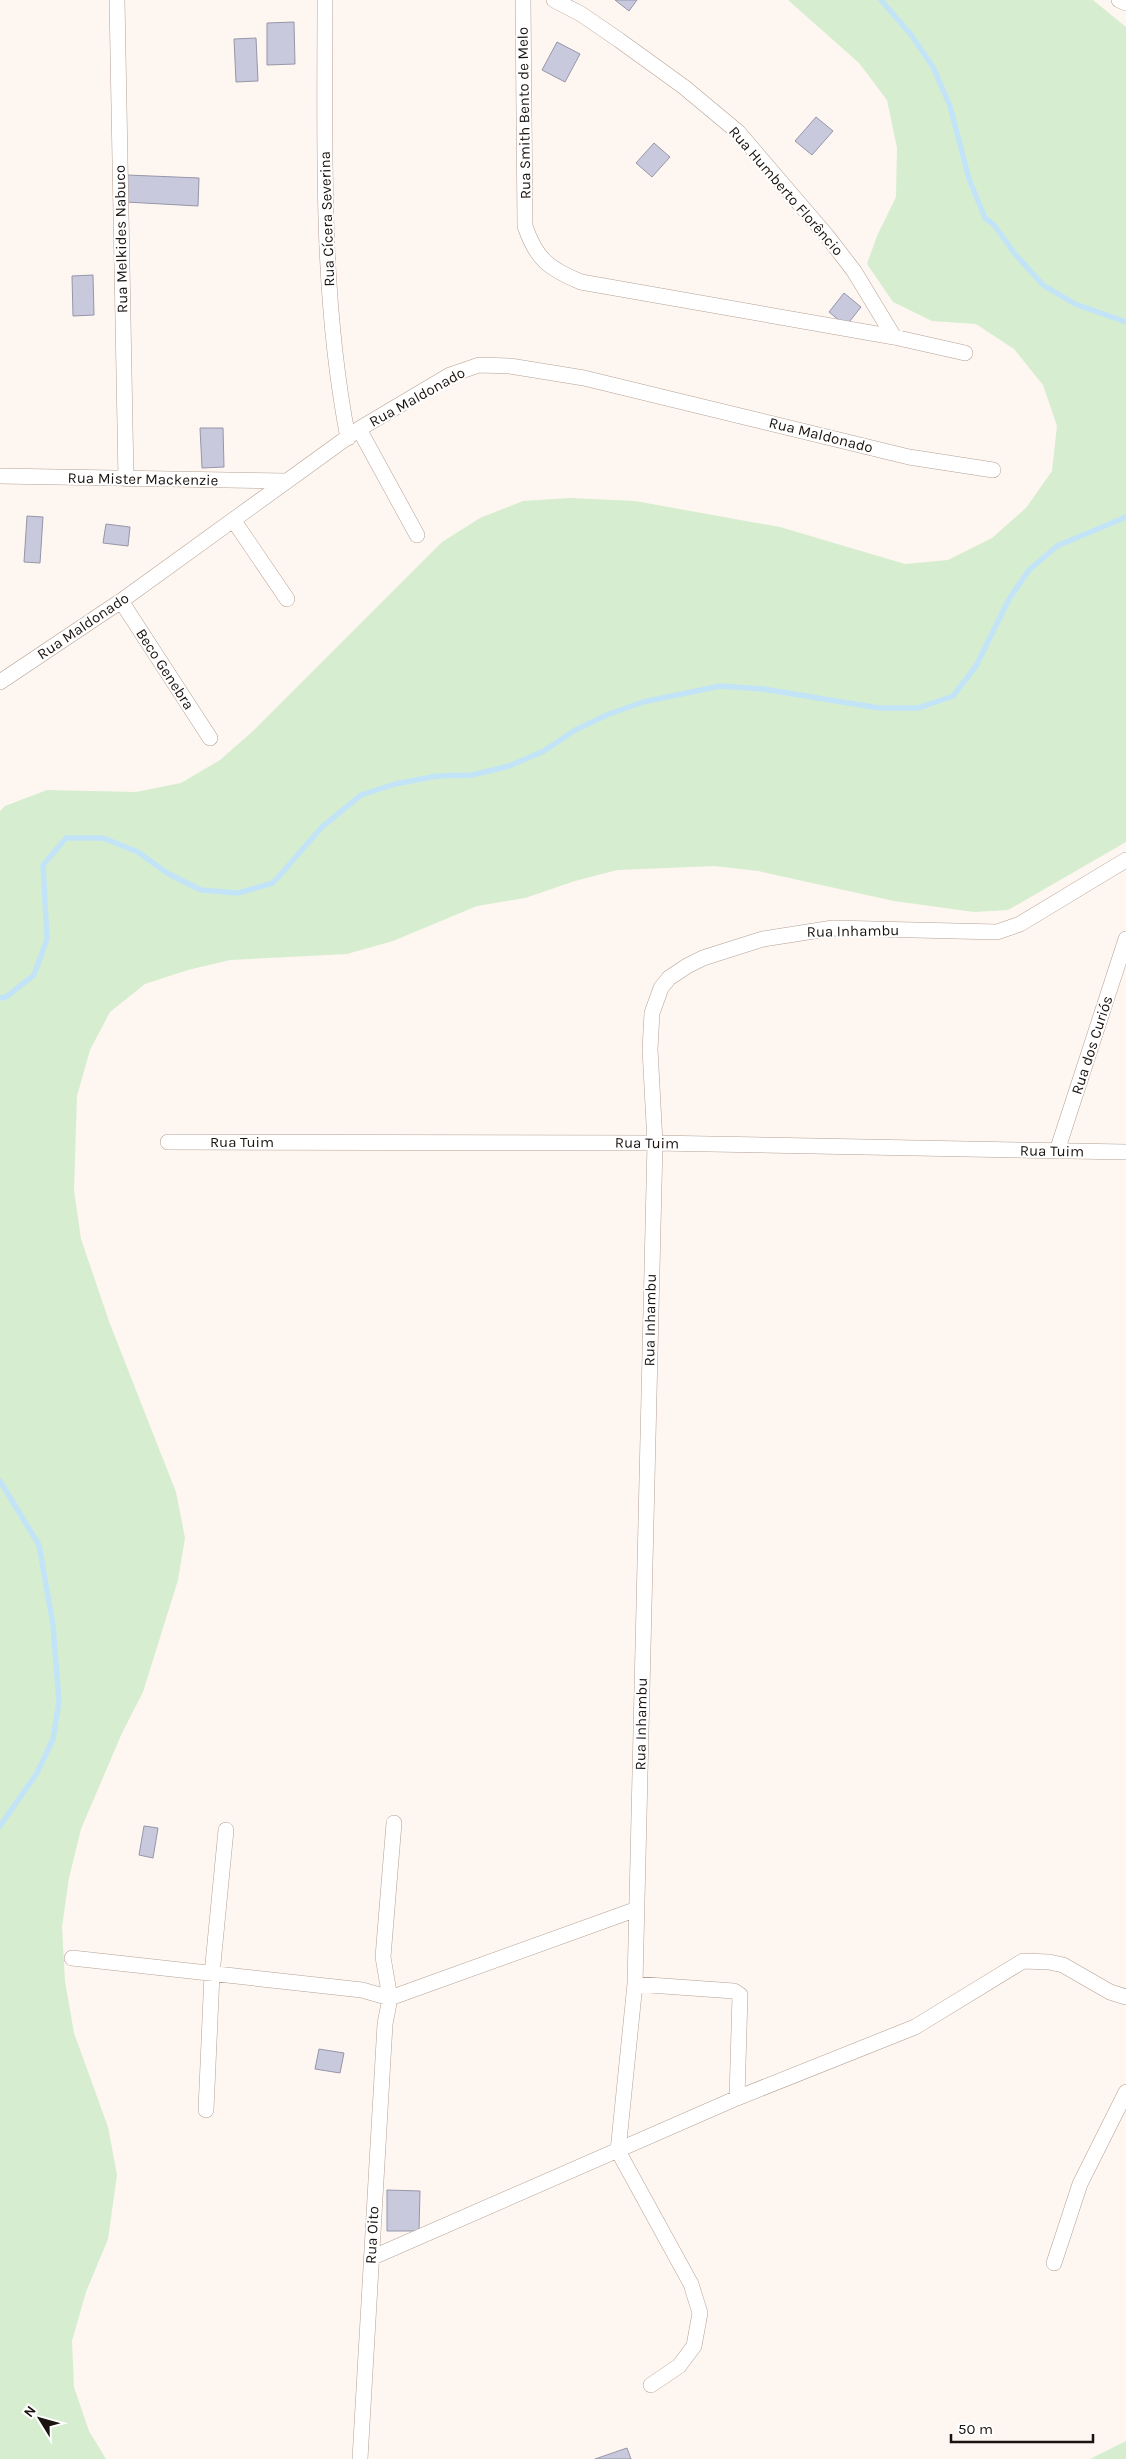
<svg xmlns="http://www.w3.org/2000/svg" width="1126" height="2459" font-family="Karla,sans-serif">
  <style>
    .green { fill: #d6eecf }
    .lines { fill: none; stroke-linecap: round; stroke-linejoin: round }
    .stream { stroke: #c3e4f7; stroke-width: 5.5 }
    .building { fill: #c9c9de; stroke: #9696aa }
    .street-casing { stroke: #b4a195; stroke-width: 16 }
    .street { stroke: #fff; stroke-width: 15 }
    .labels { text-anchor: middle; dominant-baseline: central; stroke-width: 4; stroke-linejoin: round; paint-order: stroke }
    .street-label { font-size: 15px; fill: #1a130f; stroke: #fff }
  </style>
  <rect width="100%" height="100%" fill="#fef6f0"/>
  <path class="green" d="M788,0h305l33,27v815l-118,68 -34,2 -80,-11 -136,-30 -44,-5 -97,4 -42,11 -50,17 -48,8 -84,35 -46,13 -117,6 -42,10 -43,14 -35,28 -20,38 -13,46 -3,94 7,49 29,85 66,168 9,46 -7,42 -35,112 -21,41 -41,96 -12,49 -7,49 3,54 9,52 34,94 9,48 -9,64 -22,53 -14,49 2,46 15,44 17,28h-106v-1648l5,-5 42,-16 89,2 45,-9 39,-23 33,-29 189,-189 38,-24 43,-17 47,-3 65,3 145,26 125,37 43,-4 44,-22 34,-30 26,-37 5,-45 -14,-41 -29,-36 -38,-25 -44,-3 -39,-19 -26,-38 10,-28 19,-39 1,-49 -10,-48 -28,-37z
    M1126,2441v18h-36z"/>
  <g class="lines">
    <path class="stream" d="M881,0l31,36 21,31 17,39 19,73 16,39 9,7 21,29 28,31 32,19 51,18
      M0,998l6,-1 28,-22 13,-36 -4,-74 23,-27h37l35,14 29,21 34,17 37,3 35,-10 49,-56 39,-32 34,-11 42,-8 35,-1 37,-9 35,-15 31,-21 34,-16 34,-12 77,-16 43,3 116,19h39l35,-12 23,-30 33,-67 20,-29 28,-24 69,-29
      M0,1481l39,64 14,80 6,77 -6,37 -16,34 -37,53"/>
  </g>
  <path class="building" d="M615,0h22l-8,11z
    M294,22l1,42 -28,1v-42z
    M256,38l2,43 -22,1 -2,-43z
    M557,42l23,12 -15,28 -23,-12z
    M816,117l17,14 -21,24 -17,-14z
    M654,143l16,14 -18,20 -16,-14z
    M127,175l72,3 -1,28 -72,-4z
    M93,275l1,40 -21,1 -1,-40z
    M844,293l17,14 -15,19 -17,-14z
    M200,428h23l1,39 -22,1z
    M27,516l16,1 -3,46 -16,-1z
    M106,524l24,3 -2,19 -25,-3z
    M144,1826l14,2 -5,30 -14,-3z
    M319,2049l25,4 -4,20 -25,-4z
    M387,2190l33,1 -1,40h-32z
    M627,2448l4,11h-36z"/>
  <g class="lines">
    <g class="street-casing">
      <path id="street" d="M117,0l9,479
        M325,0c0,146 -5,294 23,438
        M523,0l2,226c11,33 24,43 56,56l313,55 71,16
        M554,0l27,14 38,26 65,47 54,45 89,104 27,35 40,66
        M1119,0l7,3
        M359,429l58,106
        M0,476l286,5
        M234,521l53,78
        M121,601l89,137
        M0,682l121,-81 238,-172 91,-54 29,-10 31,1 74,12 325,79 84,13
        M168,1142l487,1 471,9
        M1057,1151l69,-212
        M72,1958l290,32 28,8 -7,-41 11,-134
        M635,1984l99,7 6,4 -3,103
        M206,2110l6,-136 14,-144
        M371,2258l366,-160 178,-71 108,-66 26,1 14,3 47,27 16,5
        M1054,2263l26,-79 46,-92
        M651,2385l28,-19 15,-20 6,-33 -9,-29 -73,-133 17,-167 20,-841 -5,-94 2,-36 9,-25 8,-10 18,-12 16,-8 60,-19 70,-11 164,4 23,-8 106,-64
        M360,2459l25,-435 5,-26 247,-89"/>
    </g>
    <use href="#street" class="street"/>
  </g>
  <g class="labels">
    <g class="street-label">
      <text transform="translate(524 113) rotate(-91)">Rua Smith Bento de Melo</text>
      <text transform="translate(786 191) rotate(49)">Rua Humberto Florêncio</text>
      <text transform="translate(327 219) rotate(-92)">Rua Cícera Severina</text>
      <text transform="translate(121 239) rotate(-91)">Rua Melkides Nabuco</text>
      <text transform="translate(417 397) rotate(-29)">Rua Maldonado</text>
      <text transform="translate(821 435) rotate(14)">Rua Maldonado</text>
      <text transform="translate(143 479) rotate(1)">Rua Mister Mackenzie</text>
      <text transform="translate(83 626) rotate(-34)">Rua Maldonado</text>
      <text transform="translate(165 669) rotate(57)">Beco Genebra</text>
      <text transform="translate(853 931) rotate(-1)">Rua Inhambu</text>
      <text transform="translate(1092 1045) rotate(-72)">Rua dos Curiós</text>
      <text x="242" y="1142">Rua Tuim</text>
      <text transform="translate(647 1143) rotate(1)">Rua Tuim</text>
      <text transform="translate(1052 1151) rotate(1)">Rua Tuim</text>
      <text transform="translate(650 1320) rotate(-89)">Rua Inhambu</text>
      <text transform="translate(641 1724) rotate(-89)">Rua Inhambu</text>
      <text transform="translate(372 2235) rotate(-87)">Rua Oito</text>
    </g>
  </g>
  <g transform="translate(40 2419) rotate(307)" stroke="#ffffff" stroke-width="4" paint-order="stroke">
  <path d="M0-4L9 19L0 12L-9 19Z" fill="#1a130f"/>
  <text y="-8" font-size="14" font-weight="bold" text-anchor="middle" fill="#1a130f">N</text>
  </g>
  <path d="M951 2434v8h142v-8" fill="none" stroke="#1a130f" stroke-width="2.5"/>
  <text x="958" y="2434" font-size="15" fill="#1a130f" stroke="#ffffff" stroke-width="4" paint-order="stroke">50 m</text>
</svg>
